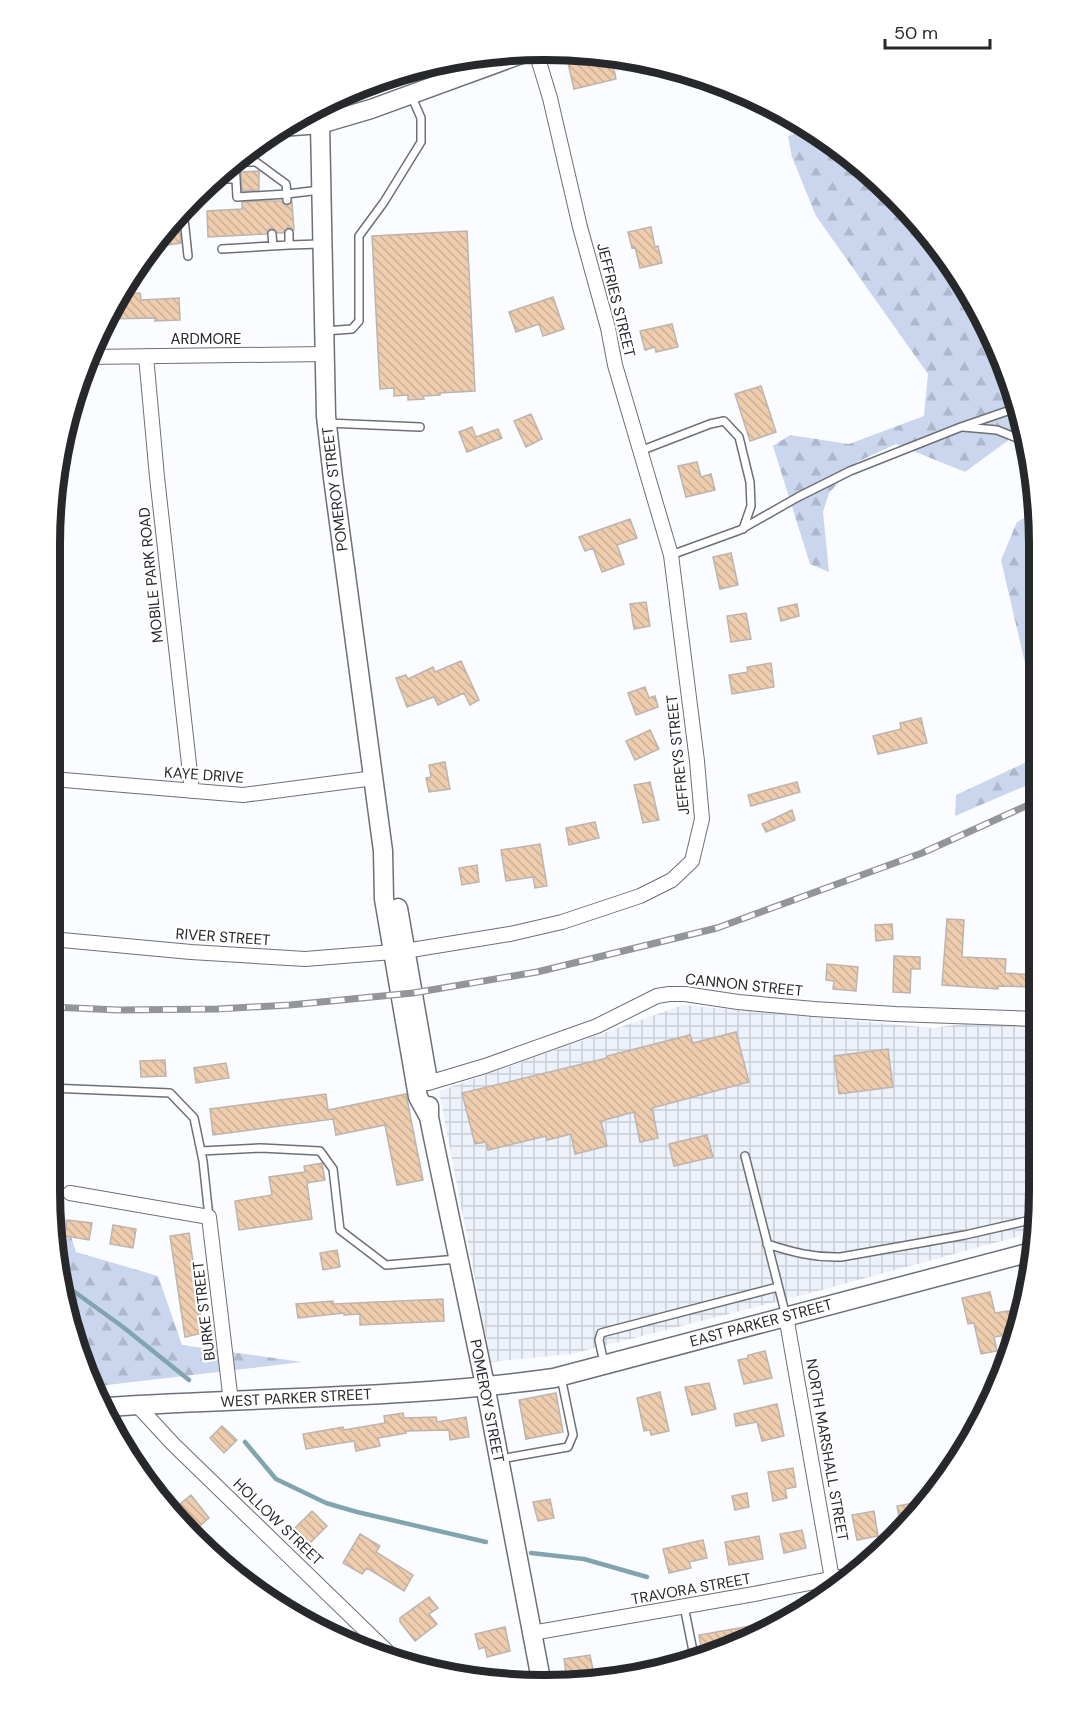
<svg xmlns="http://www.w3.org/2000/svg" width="1089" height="1735" font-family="'DM Sans',sans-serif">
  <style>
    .industrial { fill: url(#industrial-grid) }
    .forest { fill: url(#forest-firs) }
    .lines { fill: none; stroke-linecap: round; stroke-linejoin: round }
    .stream { stroke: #81a5af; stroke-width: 4.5 }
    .building { fill: url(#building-back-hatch); stroke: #bcb5af; stroke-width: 1.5 }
    .service-casing { stroke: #6c7077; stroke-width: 10 }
    .minor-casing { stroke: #6c7077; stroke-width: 16 }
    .tertiary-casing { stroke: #6c7077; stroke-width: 21 }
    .secondary-casing { stroke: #6c7077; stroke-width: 22 }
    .service { stroke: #fff; stroke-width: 7 }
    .minor { stroke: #fff; stroke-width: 14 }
    .tertiary { stroke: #fff; stroke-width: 18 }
    .secondary { stroke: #fff; stroke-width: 20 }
    .rail-casing { stroke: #939598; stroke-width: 7 }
    .rail { stroke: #fff; stroke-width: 4.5; stroke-dasharray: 14; stroke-linecap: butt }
    .labels { text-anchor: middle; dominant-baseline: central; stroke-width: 4.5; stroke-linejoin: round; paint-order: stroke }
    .street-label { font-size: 15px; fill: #26282b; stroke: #fff }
    .rim { fill: none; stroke: #26282b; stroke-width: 8 }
  </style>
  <defs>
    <pattern id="industrial-grid" width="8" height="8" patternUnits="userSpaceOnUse" patternTransform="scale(1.5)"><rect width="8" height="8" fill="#ecf1fa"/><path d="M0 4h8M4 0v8" fill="none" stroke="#cacfd6"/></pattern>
    <pattern id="forest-firs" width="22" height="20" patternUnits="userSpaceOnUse" patternTransform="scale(1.5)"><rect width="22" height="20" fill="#cad6ed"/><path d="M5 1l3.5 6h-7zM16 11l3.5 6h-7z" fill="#adb8cb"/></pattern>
    <pattern id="building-back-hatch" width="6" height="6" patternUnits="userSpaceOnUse" patternTransform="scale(1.5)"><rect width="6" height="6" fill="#eeccae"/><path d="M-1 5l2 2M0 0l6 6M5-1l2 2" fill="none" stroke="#ccaf96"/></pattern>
  </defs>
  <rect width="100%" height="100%" fill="#fafcff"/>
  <path class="industrial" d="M683,1005l250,23 40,-6 63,2 -1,208 -232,63 -232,59 -80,8 -52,-271z"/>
  <path class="forest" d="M809,129l37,23 70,66 57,79 50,119 2,12 -60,44 -69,-28 -39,18 -28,31 -6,19 6,60 -19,-8 -37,-118 17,-11 59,9 75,-28 4,-42 -112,-158 -24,-59 -4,-21z
    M1035,512l3,2v193l-4,-5 -33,-142 16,-38z
    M1037,754v27l-82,35 1,-21 73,-34z
    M50,1186l6,3 20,63 82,24 24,69 120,17 -203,24 -23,-37z"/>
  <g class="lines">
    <path class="stream" d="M65,1285l58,42 66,53
      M245,1442l31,37 50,24 31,9 129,30
      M531,1553l53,6 63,18"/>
  </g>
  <path class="building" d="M602,55l9,1 5,23 -42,10 -6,-26z
    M259,171v19l-17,1 -1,-19z
    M260,201h21l5,5 6,-4 2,28 -6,-3 -5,6h-5l-6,-5 -4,2 -2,4 -58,3 -1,-26 35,-2v-7z
    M178,215l3,28 -20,3 -2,-10z
    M651,227l4,20 3,-1 4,17 -22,5 -5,-21 -3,1 -4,-16z
    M467,231l8,160 -35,2v2l-17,1 1,3 -16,1v-5l-14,1v-8l-14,1 -8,-153z
    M140,293l1,7 38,-2 1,22 -25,1v-3l-47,1 15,-25z
    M553,297l11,32 -21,7 -4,-12 -23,8 -7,-20z
    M672,324l6,23 -22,5 -1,-5 -10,3 -5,-19z
    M761,386l15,46 -26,9 -15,-47z
    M531,414l11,25 -16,8 -12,-26z
    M472,427l4,10 22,-8 4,9 -35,14 -8,-20z
    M697,462l4,15 10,-3 4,16 -29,7 -8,-31z
    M630,519l7,19 -20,7 7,19 -22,8 -9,-24 -8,3 -6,-14z
    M731,553l7,32 -18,4 -7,-32z
    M646,602l4,24 -16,3 -4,-25z
    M797,604l2,12 -18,5 -3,-13z
    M746,613l5,26 -20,3 -4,-26z
    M461,661l18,39 -9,5 -6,-12 -26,12 -4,-8 -27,10 -11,-29 10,-3 2,4 25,-12 2,5z
    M771,663l3,24 -42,7 -3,-19 19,-3 -1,-5z
    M645,687l4,11 6,-2 3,11 -22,8 -8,-22z
    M921,718l6,25 -49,11 -5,-18 28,-7 -1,-6z
    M650,730l9,19 -24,11 -9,-19z
    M445,762l5,27 -21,3 -3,-14 5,-1 -2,-12z
    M650,782l9,38 -16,3 -9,-38z
    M797,782l3,10 -49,14 -3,-11z
    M792,810l3,10 -29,12 -4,-8z
    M595,822l4,16 -30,7 -3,-17z
    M540,844l7,42 -12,2 -2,-11 -27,4 -5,-31z
    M477,865l2,17 -17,3 -3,-17z
    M947,919l17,1 -2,37 44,2 -1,14 31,2v12l-38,-1v3l-56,-4z
    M892,924l1,15 -17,2 -1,-16z
    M894,956l26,1v12h-9l-1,24 -17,-1z
    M827,964l31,3 -2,24 -23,-2 1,-8 -8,-1z
    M736,1032l13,50 -97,26 6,30 -18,4 -6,-30 -33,9 6,25 -32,8 -4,-20 -24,6 -1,-4 -58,14 -2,-8 -11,2 -13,-51 145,-35v-2l83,-21 3,8z
    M888,1049l5,38 -54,7 -5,-38z
    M165,1060l1,16 -25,1 -1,-16z
    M226,1063l3,15 -33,5 -2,-15z
    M326,1094l2,16 78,-16 17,86 -26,5 -12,-60 -49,10 -3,-16 -120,16 -3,-26z
    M707,1135l6,22 -39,9 -5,-22z
    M322,1163l3,17 -18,3 5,36 -73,11 -4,-29 37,-6 -3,-18 36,-5 -1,-6z
    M67,1220l25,3 -3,17 -24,-4z
    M113,1225l23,4 -3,19 -23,-4z
    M189,1233l14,100 -18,4 -15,-101z
    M337,1250l3,17 -17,3 -3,-17z
    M990,1292l5,21 26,-4 -7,25 -20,3 3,14 -16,3 -7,-31 -6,1 -6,-26z
    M443,1299l1,22 -84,4v-11l-16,1v-2l-46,5 -2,-14 37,-3v3z
    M765,1351l7,27 -28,6 -6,-24 10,-2v-3z
    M709,1383l7,26 -24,6 -7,-28z
    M660,1392l9,39 -18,4 -1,-5 -6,1 -7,-33z
    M556,1393l7,39 -37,7 -7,-39z
    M777,1404l7,32 -22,5 -5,-19 -21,4 -2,-12z
    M403,1413l1,5 32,-1 1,5 29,-5 3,20 -19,3 -1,-10 -43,1v2l-28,5 2,8 -24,5 -2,-10 -48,8 -3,-15 40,-7 1,3 41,-7 -1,-7z
    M222,1426l15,14 -13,13 -14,-15z
    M793,1468l3,19 -11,2 2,9 -14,3 -5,-29z
    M747,1493l2,14 -14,3 -3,-14z
    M191,1495l18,23 -14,12 -19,-23z
    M550,1499l4,19 -16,3 -5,-19z
    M929,1500l-28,28 -4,-22z
    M312,1511l15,15 -17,17 -15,-15z
    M874,1511l4,25 -21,4 -5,-25z
    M802,1530l4,18 -22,5 -4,-19z
    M360,1534l20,12 -4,6 37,23 -9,16 -37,-23 -5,6 -19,-11z
    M759,1536l4,23 -34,6 -4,-23z
    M703,1540l4,18 -18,4 2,6 -22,5 -6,-24z
    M429,1597l9,11 -9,6 8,10 -22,17 -15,-19v-4z
    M767,1623v2l-64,34 -4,-24z
    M505,1627l5,24 -23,6 -2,-10 -6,2 -4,-15z
    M590,1655l4,20 -27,5 -3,-21z"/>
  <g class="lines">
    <g class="service-casing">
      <path id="service" d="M235,160v2h21l30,22 1,10 33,-4
        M235,162l2,35 50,-3v6
        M211,179h25
        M183,209l5,47
        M289,233v12l31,-1
        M272,234l1,12
        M222,249l67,-4
        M325,331l27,-2 7,-8v-85l25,-34 37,-60v-24l-10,-23
        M327,423l93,4
        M963,427l34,3 30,12
        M640,451l70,-27 14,-3 15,16 11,45 1,24 -8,23
        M671,555l69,-25 58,-33 52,-26 111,-44 58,-20
        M50,1088l120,5 24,25 9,43 6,56
        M201,1151l60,-3 59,3 13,18 7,61 46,35 72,-6
        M745,1156l41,160
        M767,1244c25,8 47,14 74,13l124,-22 61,-14 9,-7
        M604,1363l-5,-23 2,-7 177,-46
        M500,1459l68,-12 5,-12 -12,-58
        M684,1606l11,55"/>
    </g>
    <g class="minor-casing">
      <path id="minor" d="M146,356l11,121 35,314
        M87,357l238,-3
        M52,779l191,16 131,-17
        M51,939l140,13 114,7 88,-7
        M405,951l105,-17 52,-12 78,-26 32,-16 20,-19 10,-42 -5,-58 -26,-206 -56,-190 -7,-37 -28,-101 -30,-129 -14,-46
        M428,1083l57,-17 112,-40 60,-30 12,-2h16l53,8 76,7 81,5 141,5
        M70,1193l139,24 22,185
        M786,1316l48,274
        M137,1405l36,39 224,217
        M532,1633l222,-39 101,-20"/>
    </g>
    <g class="tertiary-casing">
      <path id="tertiary" d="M320,124l6,292 7,62 50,373 1,48 34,198 11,20
        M281,127l39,-3 51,-15 156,-57
        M398,908l29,167
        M429,1106v11l4,20 52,248 57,300
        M106,1407c150,-10 300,-8 448,-29l481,-127"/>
    </g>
    <g class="secondary-casing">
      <path id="secondary" d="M315,108l5,16"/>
    </g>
    <use href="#service" class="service"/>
    <use href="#minor" class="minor"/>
    <use href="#tertiary" class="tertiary"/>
    <use href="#secondary" class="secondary"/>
    <g class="rail-casing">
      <path id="rail" d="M51,1007l68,3 98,-1 73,-4 123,-12 124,-21 180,-44 205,-75 115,-52"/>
    </g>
    <use href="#rail" class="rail"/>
  </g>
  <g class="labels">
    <g class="street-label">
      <text transform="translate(616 300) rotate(76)">JEFFRIES STREET</text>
      <text x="206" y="339">ARDMORE</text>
      <text transform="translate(335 489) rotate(-97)">POMEROY STREET</text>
      <text transform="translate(151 575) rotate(-96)">MOBILE PARK ROAD</text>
      <text transform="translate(678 755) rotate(-96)">JEFFREYS STREET</text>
      <text transform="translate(204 775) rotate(4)">KAYE DRIVE</text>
      <text transform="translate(223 937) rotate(4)">RIVER STREET</text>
      <text transform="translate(744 985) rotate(6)">CANNON STREET</text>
      <text transform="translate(204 1311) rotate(-97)">BURKE STREET</text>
      <text transform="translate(761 1323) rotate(-15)">EAST PARKER STREET</text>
      <text transform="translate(296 1398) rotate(-3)">WEST PARKER STREET</text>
      <text transform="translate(487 1401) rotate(79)">POMEROY STREET</text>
      <text transform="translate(827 1450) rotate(80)">NORTH MARSHALL STREET</text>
      <text transform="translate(278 1522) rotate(44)">HOLLOW STREET</text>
      <text transform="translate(691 1589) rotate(-10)">TRAVORA STREET</text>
    </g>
  </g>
  <path d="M0 0H1089V1735H0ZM544 60H545A484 484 0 0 1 1029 544V1191A484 484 0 0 1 545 1675H544A484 484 0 0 1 60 1191V544A484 484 0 0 1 544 60Z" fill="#fff" fill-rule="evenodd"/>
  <path class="rim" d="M544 60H545A484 484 0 0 1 1029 544V1191A484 484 0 0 1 545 1675H544A484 484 0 0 1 60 1191V544A484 484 0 0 1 544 60Z"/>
  <path d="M885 39v9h105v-9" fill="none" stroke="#26282b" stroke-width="3"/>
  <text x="894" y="39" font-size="18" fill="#26282b" stroke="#ffffff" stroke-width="4.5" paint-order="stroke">50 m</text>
</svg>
